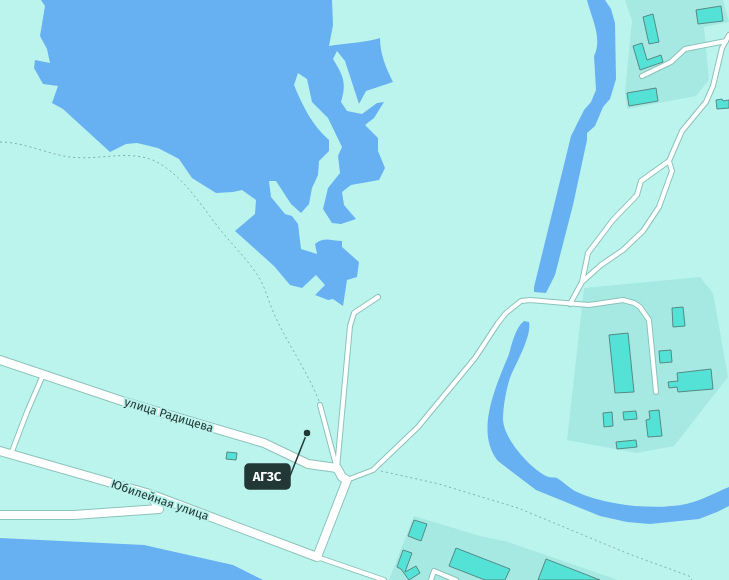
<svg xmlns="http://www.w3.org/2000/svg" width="729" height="580" font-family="'Fira Sans',sans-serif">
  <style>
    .built { fill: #a6e9e2 }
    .water { fill: #67b1f3 }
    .building { fill: #54e2d6; stroke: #558a85 }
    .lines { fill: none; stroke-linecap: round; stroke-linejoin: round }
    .lane-casing { stroke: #8cc2bc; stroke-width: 6 }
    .street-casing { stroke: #8cc2bc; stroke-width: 10 }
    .path { stroke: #83afaa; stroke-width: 1; stroke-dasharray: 2 3; stroke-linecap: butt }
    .lane { stroke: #fff; stroke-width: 4 }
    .street { stroke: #fff; stroke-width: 8 }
    .labels { text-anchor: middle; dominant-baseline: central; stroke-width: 4; stroke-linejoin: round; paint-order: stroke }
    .street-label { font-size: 12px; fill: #223836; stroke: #bbf4ed }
    .leader { fill: none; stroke: #223836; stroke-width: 1.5 }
    .callout-dot { fill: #223836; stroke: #bbf4ed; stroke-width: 1.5 }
    .callout { fill: #223836; stroke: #223836; stroke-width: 1.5 }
    .callout-label { font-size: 13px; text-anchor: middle; font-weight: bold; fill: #fff }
  </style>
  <rect width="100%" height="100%" fill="#bbf4ed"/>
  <path class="built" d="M625,0h98l6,22 -25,5 5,53 -13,16 -69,13 -2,-18 7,-70z
    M700,277l13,16 15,84 -54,69 -37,7 -70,-13 17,-152z
    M414,516l66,20 28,6 110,38h-229z"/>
  <path class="water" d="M41,0h291l1,25 -4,21c17,-3 34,-3 51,-8 0,16 6,30 13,44l-27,9 -7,13 -14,-43 -8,-10 -4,8c10,17 14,23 8,43l6,9 15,3 15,-11 7,-1 -10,16 -9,7 13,13v13l7,17 -6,12 -28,5 -9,7 2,13 12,14 -15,5 -9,-1 -9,-14 5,-21 12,-15 -2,-17 4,-9 -14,-29 -16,-16 -5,-23 -9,-6 -4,12c9,22 18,40 35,55v11l-10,10 -1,14 -6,13 -3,16 -8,9 -10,-9 -15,-23h-7l2,16 14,17 7,2 6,8 3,25 16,5 -2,-10c9,-8 16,-3 27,-3v6l17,15 -2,15 -10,3 -4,26 -10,-7 -5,1 -13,-5 10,-10 -9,-10 -14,13 -12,-3 -16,-19 -39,-35 20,-17 1,-14 -14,-10 -9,2 -17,1 -24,-15 -13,-19 -21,-11 -21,-5 -11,1 -16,8 -47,-43 -11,-6 6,-17 -15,-2 -9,-16 1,-8 15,3 -3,-14 -7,-13 5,-30z
    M587,0h18l6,9 4,14 1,56 -6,20 -7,8 -8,19 -8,7v7l-14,65 -18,70 -9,18 -12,-1v-5l37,-151 13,-26 7,-8 5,-12 -2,-34c9,-18 -3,-39 -7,-56z
    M524,321l5,1c3,14 -13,41 -19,56 -4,12 -7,29 -7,42 1,19 26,47 43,56 3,2 9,1 11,2 7,4 13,11 20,14 26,12 67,17 95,14 21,-1 38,-11 57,-19v19l-12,6 -18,7 -49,5 -23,-2 -27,-6 -64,-26 -38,-29c-24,-29 -1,-77 11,-107 3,-10 6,-26 15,-33z
    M0,538l144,7 89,20 30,15h-263z"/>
  <path class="building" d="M721,6l2,15 -25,3 -2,-14z
    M653,14l6,28 -10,2 -6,-27z
    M642,43l5,17 14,-5 2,7 -23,8 -7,-24z
    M656,88l2,13 -29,5 -2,-13z
    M722,99l1,2 6,-1v8l-12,1 -1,-9z
    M683,307l2,19 -12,1 -1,-19z
    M628,333l6,59 -19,1 -6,-58z
    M671,350l1,12 -12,1 -1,-12z
    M711,369l2,20 -35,3 -1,-5 -8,1 -1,-6 10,-1 -1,-8z
    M659,410l3,26 -14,1 -2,-17 4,-1 -1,-8z
    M636,411l1,8 -13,1 -1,-8z
    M612,412l1,14 -9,1 -1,-14z
    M636,440l1,7 -20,2 -1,-7z
    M227,452l10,1 -1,7 -10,-1z
    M414,520l13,4 -6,17 -13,-5z
    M456,548l54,21 -5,11h-20l-36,-14z
    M403,550l9,3 -7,19 11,-6 4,7 -11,7 -8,-11 -4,-2z
    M546,559l54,21h-62z"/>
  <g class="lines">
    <g class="lane-casing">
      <path id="lane" d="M642,76l29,-14 14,-13 41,-8
        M582,282l6,-29 25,-33 24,-25 4,-14 28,-20 13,-30 24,-29 7,-16 9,-38 7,-13
        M570,304l12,-22 19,-17 22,-15 20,-19 16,-24 13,-36 -3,-10
        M320,405l16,60
        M11,454l16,-42 16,-37
        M337,468l13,-142 4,-13 24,-16
        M347,480l26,-10 45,-43 57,-69 23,-35 8,-10 15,-12 9,-1 59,5 34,-5 11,3 6,4 9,13 7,72
        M317,557l67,23
        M431,580l3,-9 22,9"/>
    </g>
    <g class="street-casing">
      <path id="street" d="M0,360l122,41 142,42 44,21 29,4 5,9 5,3 -30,77 -167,-63 -150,-43
        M0,515h74l85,-6 -9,-15"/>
    </g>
    <path class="path" d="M0,142c24,0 47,12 70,15 31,4 65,-10 92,8 28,18 44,49 66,74 12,14 24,26 33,42 6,12 9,25 15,37 13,28 31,53 43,83
      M381,471l58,13 79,24 111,46 60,22 3,4"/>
    <use href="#lane" class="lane"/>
    <use href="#street" class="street"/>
  </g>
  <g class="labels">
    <g class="street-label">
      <text transform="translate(169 415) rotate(17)">улица Радищева</text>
      <text transform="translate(160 500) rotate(19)">Юбилейная улица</text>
    </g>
  </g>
  <path class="leader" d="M307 433L290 476"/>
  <circle class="callout-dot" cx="307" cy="433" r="4"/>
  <rect class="callout" x="245" y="464" width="45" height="25" rx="4"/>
  <g class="callout-label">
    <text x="267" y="481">АГЗС</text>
  </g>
</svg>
